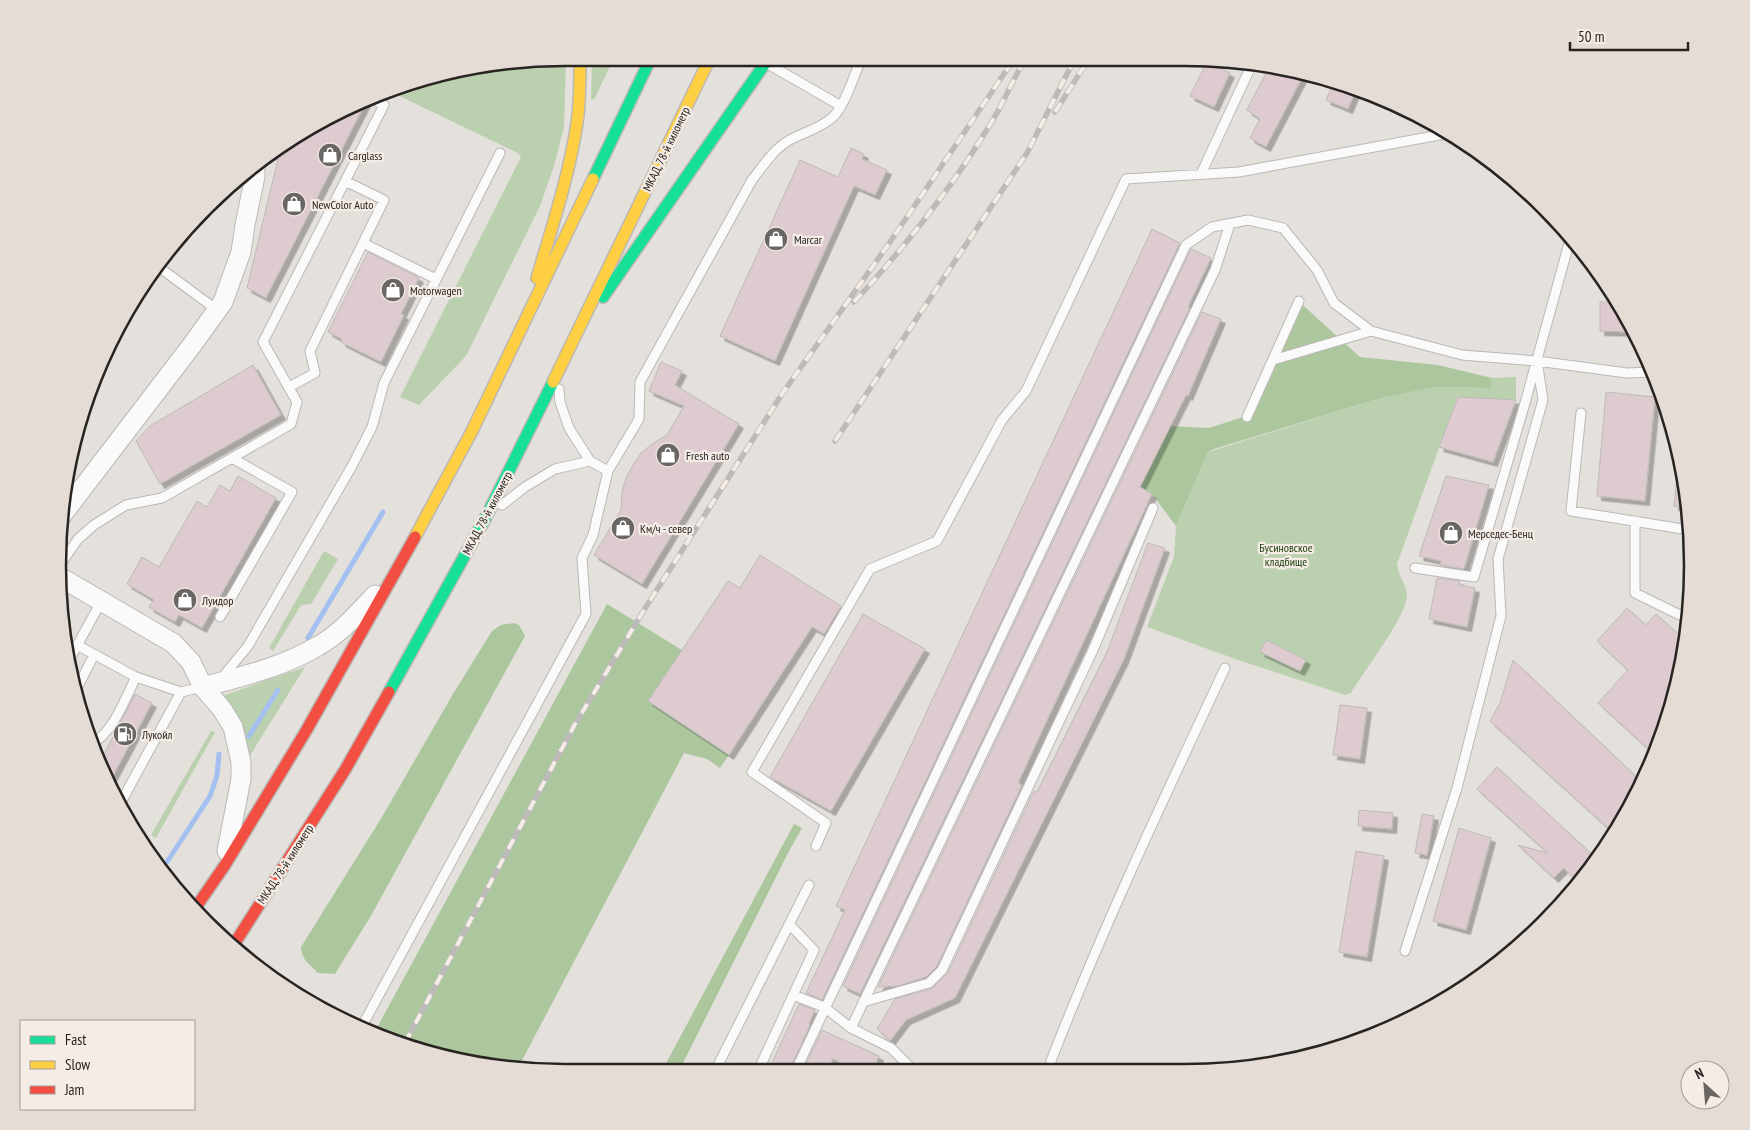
<svg xmlns="http://www.w3.org/2000/svg" width="1750" height="1130" font-family="'PT Sans Narrow',sans-serif">
  <style>
    .green { fill: #bbd0af }
    .forest { fill: #acc79e }
    .lines { fill: none; stroke-linecap: round; stroke-linejoin: round }
    .stream { stroke: #a4c0f1; stroke-width: 5 }
    .building { fill: #ddcbd0; stroke: #bdbab8; filter: url(#shadow) }
    .lane-casing { stroke: #bbb8b5; stroke-width: 11 }
    .street-casing { stroke: #bbb8b5; stroke-width: 21 }
    .fast-casing { stroke: #bbb8b5; stroke-width: 14 }
    .slow-casing { stroke: #bbb8b5; stroke-width: 14 }
    .jam-casing { stroke: #bbb8b5; stroke-width: 14 }
    .lane { stroke: #fbfafa; stroke-width: 9 }
    .street { stroke: #fbfafa; stroke-width: 19 }
    .fast { stroke: #16e098; stroke-width: 11 }
    .slow { stroke: #ffcf43; stroke-width: 11 }
    .jam { stroke: #f24e42; stroke-width: 11 }
    .rail-casing { stroke: #bdbbba; stroke-width: 5.5 }
    .rail { stroke: #f5ece6; stroke-width: 4; stroke-dasharray: 11; stroke-linecap: butt }
    .labels { text-anchor: middle; dominant-baseline: central; stroke-width: 4.5; stroke-linejoin: round; paint-order: stroke }
    .street-label { font-size: 12px; fill: #282422; stroke: #f5ece6 }
    .poi-label { font-size: 12px; fill: #282422; stroke: #f5ece6; text-anchor: start }
    .park-label { font-size: 12px; fill: #1f410f; stroke: #f5ece6 }
    .rim { fill: none; stroke: #282422; stroke-width: 2.5 }
  </style>
  <defs>
    <filter id="shadow"><feDropShadow dx="4.5" dy="4.5" stdDeviation="0" flood-color="#0004"/></filter>
  </defs>
  <rect width="100%" height="100%" fill="#e4e0dc"/>
  <path class="green" d="M498,62h68l-2,65 -10,39 -14,40 -74,150 -47,49 -19,-8 121,-240 -3,-4 -129,-62 13,-7z
    M592,62h20l-18,38 -3,-1z
    M1516,377v23l-59,-2 -60,166c1,11 9,20 10,30 1,21 -44,78 -56,99l-6,2 -107,-35 -91,-33 27,-70 2,-31 32,-74 173,-54 55,-11 55,1 1,-10z
    M324,551l14,8 -27,45 -10,1 -28,46 -4,-3z
    M305,667l-56,90 -27,-61z
    M211,731l4,1 -59,106 -5,-3z"/>
  <path class="forest" d="M1295,298l65,59 78,8 54,13 -1,10 -55,-1 -55,11 -167,51 -6,3 -32,74 -24,-32 -12,-7 30,-61 39,2 34,-11z
    M607,604l75,46 -34,51 81,54 -9,13 -13,-9 -23,-6 -166,315h-19l-126,-33z
    M514,623l5,2 6,11 -153,278 -37,60 -17,-1c-8,-9 -16,-12 -17,-26l81,-130 71,-123 39,-63 9,-6z
    M794,824l8,4 -14,25 -108,216h-17z"/>
  <g class="lines">
    <path class="stream" d="M308,638l75,-126
      M249,736l29,-46
      M167,862l43,-66 7,-20 2,-22"/>
  </g>
  <path class="building" d="M1207,62l23,11 -16,34 -24,-11z
    M1269,67l34,9 -37,71 -16,-9 10,-19 -13,-9z
    M1333,84l23,6 -8,19 -22,-9z
    M366,102l-100,196 -19,-10 31,-129 -8,-5 13,-11z
    M851,148l13,6 -2,5 25,11 -12,25 -21,-9 -79,175 -55,-25 80,-176 38,17z
    M1152,229l28,14 -358,757 -16,-7 39,-83 -9,-4z
    M1191,249l20,9 -23,49 2,1 -330,686 -17,-8z
    M368,252l51,26 -18,36 3,1 -23,47 -40,-20 1,-3 -14,-7z
    M1600,302h18l7,10 9,20 -34,-1z
    M1202,312l19,7 -33,77 -2,-1 -46,92 12,7 -134,289 4,2 -85,181 -11,11 -28,9 -20,1z
    M661,362l21,9 -7,14 64,39 -97,160 -48,-29 27,-45 1,-18 4,-14 7,-13 8,-12 11,-9 15,-9 17,-29 -35,-15z
    M253,365l28,50 -121,69 -24,-43 14,-15z
    M1606,392l49,5 -10,104 -48,-5z
    M1458,397l58,3 -23,62 -54,-15z
    M1680,465l8,34v8l-14,-1 4,-40z
    M238,476l38,22 -74,130 -23,-13 -4,7 -26,-15 5,-7 -27,-16 15,-27 17,10 38,-66 10,6 13,-22 10,6z
    M1446,476l43,9 -25,84 -24,-4 1,-4 -22,-5z
    M1148,543l17,5 -41,111 -169,339 -49,22 -16,21 -13,-12 18,-30 36,-10 17,-16 86,-182 3,1 70,-140z
    M760,555l81,51 -17,28 -12,-7 -83,128 -81,-54 80,-120 12,7z
    M1437,578l23,3 -1,4 16,3 -8,39 -38,-8z
    M1627,608l19,17 10,-11 29,26 -10,57 -21,57 -56,-51 30,-33 -31,-29z
    M863,614l62,35 -94,162 -61,-34z
    M1266,640l40,20 -6,11 -40,-19z
    M1513,660l130,123 -12,21 -22,25 -119,-108 10,-18z
    M135,694l17,9 -43,80 -10,-19z
    M1340,705l27,3 -7,51 -27,-4z
    M1497,767l100,92 -10,15 -9,9 -14,-15 -10,10 -36,-33 30,8 -71,-64z
    M1359,810l34,3 -1,16 -34,-3z
    M1422,814l12,2 -7,39 -12,-2z
    M1459,828l32,10 -25,92 -33,-9z
    M1356,851l28,5 -17,101 -28,-5z
    M799,1004l16,6 -6,14 1,1 -20,44h-21z
    M822,1030l57,26 -6,14h-16l-24,-11 -5,11h-25z"/>
  <g class="lines">
    <g class="lane-casing">
      <path id="lane" d="M768,64l73,42
        M1201,174l52,-112
        M363,243l73,36
        M156,265l61,45
        M1273,360l98,-29
        M289,387l26,-14 -5,-22 74,-151 -39,-19
        M559,389l1,13 9,26 21,33 18,10
        M1581,413l-10,98 118,19
        M1247,417l52,-116
        M502,505l23,-18 30,-18 35,-8
        M1635,521v72l53,26
        M60,565l18,-26 16,-14 32,-20 36,-7 129,-74 6,-22 -34,-60 121,-237 -12,-6
        M1415,568l59,9 51,-174 46,-167
        M220,617l72,-125 -60,-34
        M77,645l59,32 45,15 22,-5
        M68,662l33,-60
        M220,680l28,-34 104,-180 20,-39 12,-44 116,-230
        M74,694l20,-39
        M91,744c21,-9 35,-47 45,-67
        M120,804l61,-112
        M141,844c8,5 19,17 20,26
        M816,846l10,-23 -74,-51 118,-203 67,-28 65,-121 24,-29 100,-212 113,-7 206,-38
        M1405,951l52,-163 44,-172 -3,-57 45,-159 -6,-39
        M793,995l31,12 27,21 40,20 22,22
        M863,1002l66,-19 13,-13 151,-320 60,-142
        M361,1028l225,-414 -4,-56 11,-23 15,-64 31,-52 1,-37 112,-202c11,-14 21,-30 36,-39 15,-9 32,-12 45,-24 12,-12 20,-39 27,-55
        M851,1028l364,-758 15,-46
        M716,1069l93,-184
        M759,1069l55,-119 -25,-26
        M796,1070l390,-825 26,-18 36,-7 35,8 34,42 17,33 37,28 91,24 75,6 90,12 25,-1
        M1050,1071l1,-10c52,-134 113,-263 174,-393"/>
    </g>
    <g class="street-casing">
      <path id="street" d="M62,515l130,-170 31,-43 18,-50 4,-27 10,-49v-10
        M60,577l113,66 18,19 12,25 19,22 11,18 8,35v17l-14,72
        M203,687c40,-11 80,-20 115,-41 22,-12 40,-33 57,-51"/>
    </g>
    <g class="fast-casing">
      <path id="fast" d="M593,179l56,-117
        M603,297l163,-235
        M389,692l97,-175 67,-135"/>
    </g>
    <g class="slow-casing">
      <path id="slow" d="M537,278c15,-51 32,-102 40,-155 3,-20 3,-41 3,-61
        M553,382l155,-320
        M415,537l57,-106 121,-252"/>
    </g>
    <g class="jam-casing">
      <path id="jam" d="M194,910l31,-45 81,-134 109,-194
        M233,946l112,-176 44,-78"/>
    </g>
    <use href="#lane" class="lane"/>
    <use href="#street" class="street"/>
    <use href="#fast" class="fast"/>
    <use href="#slow" class="slow"/>
    <use href="#jam" class="jam"/>
    <g class="rail-casing">
      <path id="rail" d="M1055,112l32,-50
        M854,302c54,-58 103,-121 143,-189 9,-17 17,-34 26,-51
        M835,441l192,-288 46,-91
        M405,1043l169,-317 70,-116 138,-216 108,-152 122,-180"/>
    </g>
    <use href="#rail" class="rail"/>
  </g>
  <defs>
    <g id="shop-disc" transform="scale(1.25)"><circle r="9.5" fill="#6a6663" stroke="#f5ece6"/><path d="M-5-2.5h2.3a2.7 3.5 0 0 1 5.4 0H5L5.5 6h-11ZM-1.5-2.5h3a1.5 2.3 0 0 0-3 0Z" fill="#fff"/></g>
    <g id="fuel-disc" transform="scale(1.25)"><circle r="9.5" fill="#6a6663" stroke="#f5ece6"/><path d="M-5.5-6h7V0h2V4h1.3V-2.5L3-4.5l.8-.8L6-3V5H2.5V1h-1V6h-7ZM-4.2-4.7v3.2H.2V-4.7Z" fill="#fff"/></g>
  </defs>
  <g fill-rule="evenodd">
    <use href="#shop-disc" x="330" y="155"/>
    <use href="#shop-disc" x="294" y="204"/>
    <use href="#shop-disc" x="776" y="239"/>
    <use href="#shop-disc" x="393" y="290"/>
    <use href="#shop-disc" x="668" y="455"/>
    <use href="#shop-disc" x="623" y="528"/>
    <use href="#shop-disc" x="1451" y="533"/>
    <use href="#shop-disc" x="185" y="600"/>
    <use href="#fuel-disc" x="125" y="734"/>
  </g>
  <g class="labels">
    <g class="street-label">
      <text transform="translate(666 149) rotate(-64)">МКАД, 78-й километр</text>
      <text transform="translate(487 513) rotate(-62)">МКАД, 78-й километр</text>
      <text transform="translate(285 864) rotate(-57)">МКАД, 78-й километр</text>
    </g>
    <g class="poi-label">
      <text x="348" y="155">Carglass</text>
      <text x="312" y="204">NewColor Auto</text>
      <text x="794" y="239">Marcar</text>
      <text x="410" y="290">Motorwagen</text>
      <text x="686" y="455">Fresh auto</text>
      <text x="640" y="528">Км/ч - север</text>
      <text x="1468" y="533">Мерседес-Бенц</text>
      <text x="202" y="600">Луидор</text>
      <text x="142" y="734">Лукойл</text>
    </g>
    <g class="park-label">
      <text x="1286" y="547">Бусиновское<tspan x="1286" dy="14">кладбище</tspan></text>
    </g>
  </g>
  <path d="M0 0H1750V1130H0ZM565 66H1185A499 499 0 0 1 1684 565V565A499 499 0 0 1 1185 1064H565A499 499 0 0 1 66 565V565A499 499 0 0 1 565 66Z" fill="#e5dcd6" fill-rule="evenodd"/>
  <path class="rim" d="M565 66H1185A499 499 0 0 1 1684 565V565A499 499 0 0 1 1185 1064H565A499 499 0 0 1 66 565V565A499 499 0 0 1 565 66Z"/>
  <rect x="20" y="1020" width="175" height="90" fill="#f5ece6" stroke="#a39c98"/>
  <rect x="30" y="1036" width="25" height="8" fill="#16e098" stroke="#a39c98"/>
  <text x="65" y="1045" font-size="15" fill="#282422">Fast</text>
  <rect x="30" y="1061" width="25" height="8" fill="#ffcf43" stroke="#a39c98"/>
  <text x="65" y="1070" font-size="15" fill="#282422">Slow</text>
  <rect x="30" y="1086" width="25" height="8" fill="#f24e42" stroke="#a39c98"/>
  <text x="65" y="1095" font-size="15" fill="#282422">Jam</text>
  <g transform="translate(1705 1085) rotate(334)"><circle r="24" fill="#f5ece6" stroke="#a39c98"/>
  <path d="M0-4L9 19L0 12L-9 19Z" fill="#6a6663"/>
  <text y="-8" font-size="14" font-weight="bold" text-anchor="middle" fill="#282422">N</text>
  </g>
  <path d="M1570 42v8h118v-8" fill="none" stroke="#282422" stroke-width="2.5"/>
  <text x="1578" y="42" font-size="15" fill="#282422" stroke="#f5ece6" stroke-width="4" paint-order="stroke">50 m</text>
</svg>
